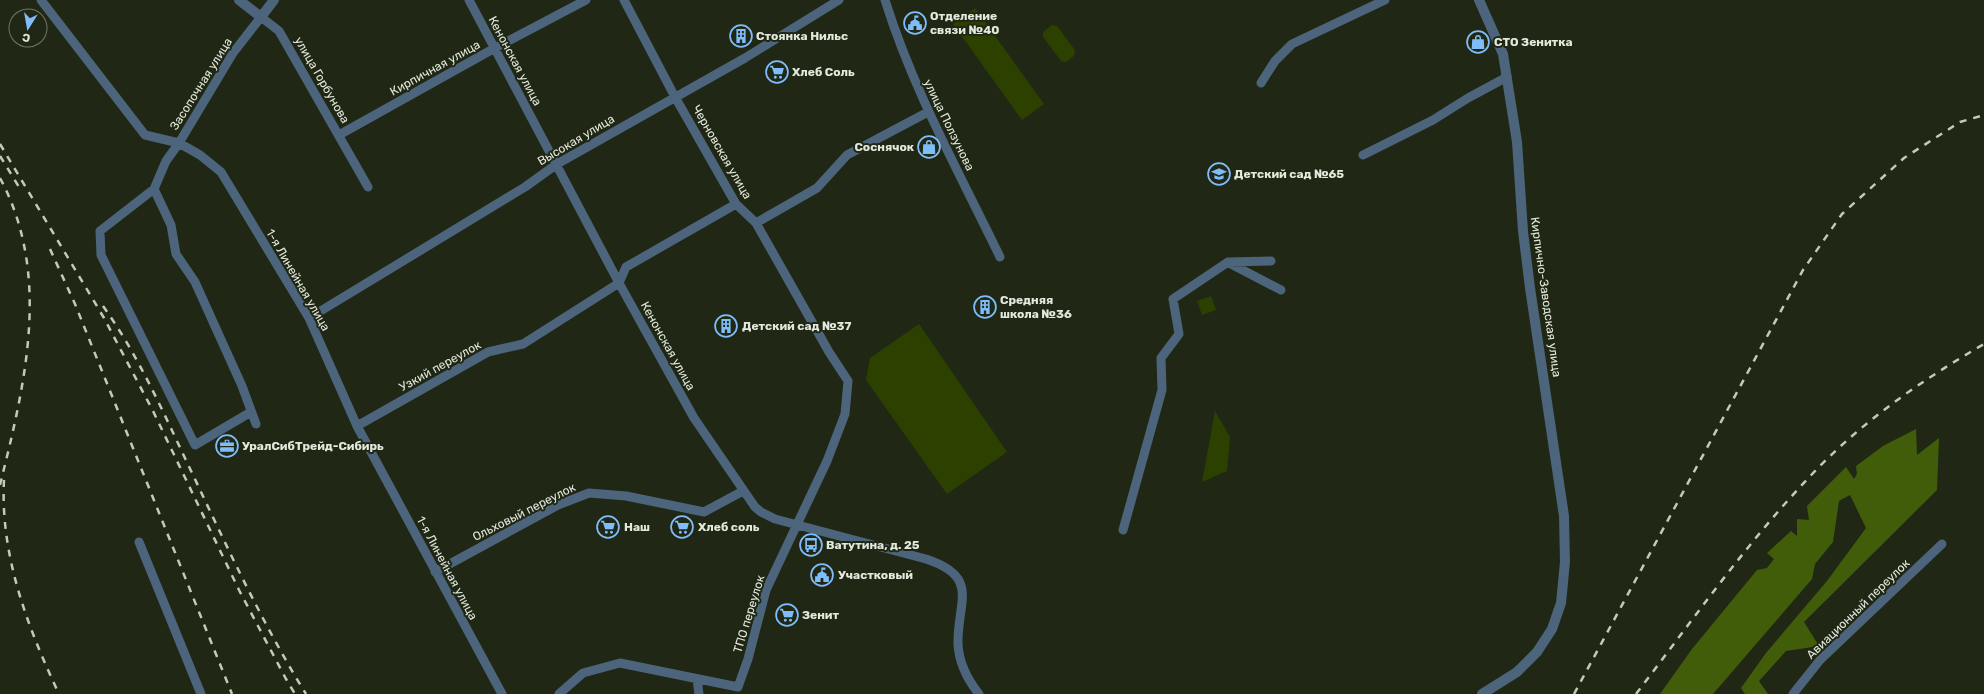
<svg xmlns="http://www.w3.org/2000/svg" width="1984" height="694" font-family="Rubik,sans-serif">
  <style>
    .green { fill: #2c4000 }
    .forest { fill: #425d0a }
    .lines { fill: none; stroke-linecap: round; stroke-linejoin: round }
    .minor { stroke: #4c647c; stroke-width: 9 }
    .tertiary { stroke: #4c647c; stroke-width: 10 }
    .rail { stroke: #c3c9bc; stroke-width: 2.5; stroke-dasharray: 7 7; stroke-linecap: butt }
    .labels { text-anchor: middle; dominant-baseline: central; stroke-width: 4; stroke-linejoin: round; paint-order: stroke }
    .poi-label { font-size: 12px; font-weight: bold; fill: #e3e9dd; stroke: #202815; text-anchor: start }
    .street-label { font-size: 12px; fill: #e3e9dd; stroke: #202815 }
  </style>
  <rect width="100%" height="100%" fill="#202815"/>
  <path class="green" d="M975,8l69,96 -22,16 -69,-96z
    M1052,25l5,1 18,24 -1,6 -8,6 -5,-1 -18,-24v-5z
    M1211,296l5,14 -14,5 -5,-14z
    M919,324l88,128 -60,42 -81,-114 4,-22z
    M1215,411l15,26 -3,34 -25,11z"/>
  <path class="forest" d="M1916,429l1,26 22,-17 -2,52 -133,132 15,24 -33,5 -27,30 9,13h-23l-4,-6 25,-35 61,-72 39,-53 -16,-33 -11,6 -6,41 -18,22 -3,15 -99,115h-53l32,-45 65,-79 10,-2 7,-9 -7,-6 24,-22 6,5v-17l12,1 -2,-14 39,-39 8,12 3,-5 -1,-8 27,-20z"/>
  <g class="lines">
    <path class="minor" d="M41,0l104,135 34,8 21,12 21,17 88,146 48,108 145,268
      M469,0l150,283 75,135 61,89 6,5 14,7 151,40c55,18 31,43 32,85 1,19 9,35 21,50
      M885,0c28,90 74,172 115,257
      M1261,83l14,-22 17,-17 93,-44
      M339,135l154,-86 93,-49
      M1363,155l70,-35 35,-22 39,-21
      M154,189l17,36 5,29 19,28 47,104 14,38
      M756,223l61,-35 30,-33 81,-43
      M1229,263l52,27
      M309,318l216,-131 32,-23 188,-106 94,-58
      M251,412l-56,33 -94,-190 -1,-24 54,-42 12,-28 13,-18 54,-90 28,-36 18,14 89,156
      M357,426l131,-74 35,-8 96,-61 7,-16 110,-63
      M1123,530l39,-140 -1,-32 18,-24 -6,-35 55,-37 43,-1
      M139,542l62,152
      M435,572l123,-67 31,-12 37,3 78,16 39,-21
      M697,679l2,15
      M559,694l24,-21 37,-10 118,24 10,-28 18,-69 61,-129 18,-47 3,-33 -19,-29 -73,-129 -20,-19 -61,-107 -51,-97
      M1793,694l27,-34 122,-116"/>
    <path class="tertiary" d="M239,0l22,17 13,-17
      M1479,0l24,54 14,88 6,89 7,57 34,228 1,46 -4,41 -9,26 -15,23 -20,20 -35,22"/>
    <path class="rail" d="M0,144l104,174 49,93 86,179 47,89 9,15
      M0,156l19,31
      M0,178c52,97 25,206 0,307
      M50,249l25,55 157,390
      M103,306c33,46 57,99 81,150 38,80 75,162 122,238
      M4,480c-4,76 24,148 55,214
      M1574,694l229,-424 39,-56 62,-56 56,-36 24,-7
      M1636,694c59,-77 114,-156 182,-226 49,-50 106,-89 166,-124"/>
  </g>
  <defs>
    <g id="civic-ring" transform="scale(1.15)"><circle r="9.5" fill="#202815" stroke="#7fbdfa" stroke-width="1.5"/><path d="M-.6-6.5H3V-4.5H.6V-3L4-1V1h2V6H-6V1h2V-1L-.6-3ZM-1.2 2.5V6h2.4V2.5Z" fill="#7fbdfa"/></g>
    <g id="building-ring" transform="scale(1.15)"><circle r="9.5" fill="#202815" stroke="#7fbdfa" stroke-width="1.5"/><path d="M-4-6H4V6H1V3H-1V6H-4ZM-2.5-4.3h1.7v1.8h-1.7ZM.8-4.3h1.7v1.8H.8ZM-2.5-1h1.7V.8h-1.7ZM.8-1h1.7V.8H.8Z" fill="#7fbdfa"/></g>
    <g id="shop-ring" transform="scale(1.15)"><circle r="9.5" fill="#202815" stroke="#7fbdfa" stroke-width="1.5"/><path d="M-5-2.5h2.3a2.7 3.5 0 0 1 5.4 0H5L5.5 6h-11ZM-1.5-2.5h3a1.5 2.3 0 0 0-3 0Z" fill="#7fbdfa"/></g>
    <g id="supermarket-ring" transform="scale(1.15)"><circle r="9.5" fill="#202815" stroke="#7fbdfa" stroke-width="1.5"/><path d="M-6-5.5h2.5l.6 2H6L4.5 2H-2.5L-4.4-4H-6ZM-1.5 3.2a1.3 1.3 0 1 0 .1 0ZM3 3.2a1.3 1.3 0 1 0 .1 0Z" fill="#7fbdfa"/></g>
    <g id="school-ring" transform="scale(1.15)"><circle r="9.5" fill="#202815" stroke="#7fbdfa" stroke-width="1.5"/><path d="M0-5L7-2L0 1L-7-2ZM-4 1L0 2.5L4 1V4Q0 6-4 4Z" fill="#7fbdfa"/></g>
    <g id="office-ring" transform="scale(1.15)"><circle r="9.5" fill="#202815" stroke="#7fbdfa" stroke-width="1.5"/><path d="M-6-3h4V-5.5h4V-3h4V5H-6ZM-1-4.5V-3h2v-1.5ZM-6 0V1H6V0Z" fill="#7fbdfa"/></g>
    <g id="bus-ring" transform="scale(1.15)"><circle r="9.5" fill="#202815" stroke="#7fbdfa" stroke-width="1.5"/><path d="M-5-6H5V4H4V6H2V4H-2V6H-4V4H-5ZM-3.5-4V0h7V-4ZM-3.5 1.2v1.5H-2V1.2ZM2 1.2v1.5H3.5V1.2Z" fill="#7fbdfa"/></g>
  </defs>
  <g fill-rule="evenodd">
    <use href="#civic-ring" x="915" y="23"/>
    <use href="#building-ring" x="741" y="36"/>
    <use href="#shop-ring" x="1478" y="42"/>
    <use href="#supermarket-ring" x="777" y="72"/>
    <use href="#shop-ring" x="929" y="147"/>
    <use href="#school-ring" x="1219" y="174"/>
    <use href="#building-ring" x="985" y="307"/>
    <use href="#building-ring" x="726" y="326"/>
    <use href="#office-ring" x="227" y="446"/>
    <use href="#supermarket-ring" x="608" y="527"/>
    <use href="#supermarket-ring" x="682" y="527"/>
    <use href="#bus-ring" x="811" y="545"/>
    <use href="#civic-ring" x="822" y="575"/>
    <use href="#supermarket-ring" x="787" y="615"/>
  </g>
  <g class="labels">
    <g class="poi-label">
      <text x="930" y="16">Отделение<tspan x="930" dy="14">связи №40</tspan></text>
      <text x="756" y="36">Стоянка Нильс</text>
      <text x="1494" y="42">СТО Зенитка</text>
      <text x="792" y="72">Хлеб Соль</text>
      <text x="914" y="147" text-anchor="end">Соснячок</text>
      <text x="1234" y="174">Детский сад №65</text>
      <text x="1000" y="300">Средняя<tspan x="1000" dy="14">школа №36</tspan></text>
      <text x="742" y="326">Детский сад №37</text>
      <text x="242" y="446">УралСибТрейд-Сибирь</text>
      <text x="624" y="527">Наш</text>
      <text x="698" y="527">Хлеб соль</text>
      <text x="826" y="545">Ватутина, д. 25</text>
      <text x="838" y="575">Участковый</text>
      <text x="802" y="615">Зенит</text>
    </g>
    <g class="street-label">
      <text transform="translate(515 61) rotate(62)">Кенонская улица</text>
      <text transform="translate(435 68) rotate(-29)">Кирпичная улица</text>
      <text transform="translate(322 80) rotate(60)">улица Горбунова</text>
      <text transform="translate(201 84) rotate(-58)">Засопочная улица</text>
      <text transform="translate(949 125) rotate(64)">улица Ползунова</text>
      <text transform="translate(576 140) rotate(-31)">Высокая улица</text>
      <text transform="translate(722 152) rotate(60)">Черновская улица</text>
      <text transform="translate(298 280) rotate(60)">1-я Линейная улица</text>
      <text transform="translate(1546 297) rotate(82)">Кирпично-Заводская улица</text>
      <text transform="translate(668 346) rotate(61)">Кенонская улица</text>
      <text transform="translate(440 366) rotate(-29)">Узкий переулок</text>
      <text transform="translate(524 512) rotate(-27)">Ольховый переулок</text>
      <text transform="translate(447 568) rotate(62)">1-я Линейная улица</text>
      <text transform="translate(1858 609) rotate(-44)">Авиационный переулок</text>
      <text transform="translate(749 614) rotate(-73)">ТПО переулок</text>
    </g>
  </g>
  <g transform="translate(28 28) rotate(191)"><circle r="19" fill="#202815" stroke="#6e7565"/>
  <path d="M0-3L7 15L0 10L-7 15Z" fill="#7fbdfa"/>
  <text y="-6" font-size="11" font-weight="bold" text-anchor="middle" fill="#e3e9dd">С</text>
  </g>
</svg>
